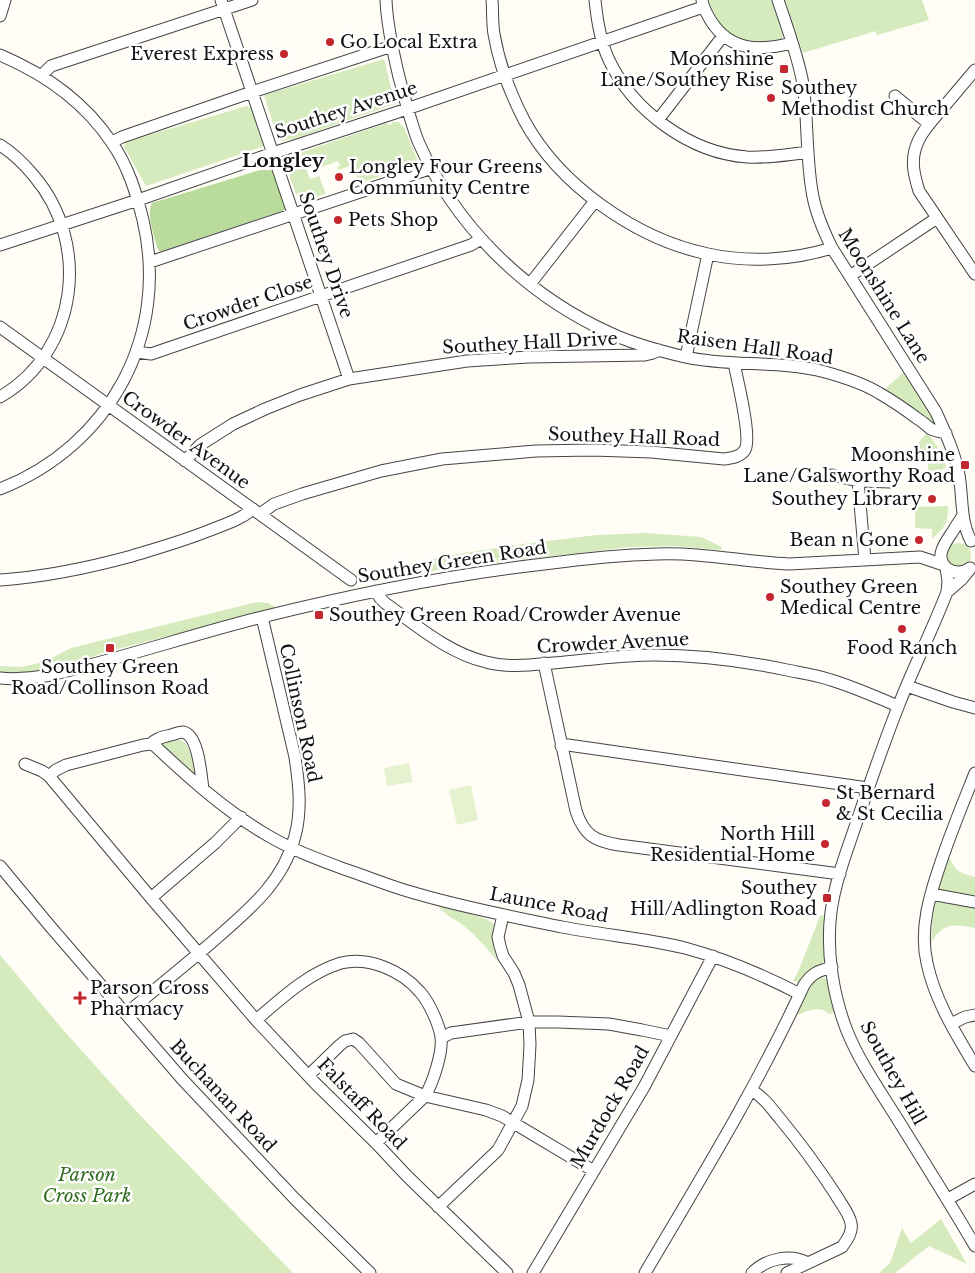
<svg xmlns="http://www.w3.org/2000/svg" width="975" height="1273" font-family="'Libre Baskerville',serif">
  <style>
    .green { fill: #d5ebbd }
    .forest { fill: #b9dc9c }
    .pitch { fill: #e6f2cf }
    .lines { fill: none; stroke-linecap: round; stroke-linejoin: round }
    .minor-casing { stroke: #444; stroke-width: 13 }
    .minor { stroke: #fff; stroke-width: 11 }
    .poi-dot { fill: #c4262e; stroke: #fff; stroke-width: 2 }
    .labels { text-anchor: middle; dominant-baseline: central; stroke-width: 5; stroke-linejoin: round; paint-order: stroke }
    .poi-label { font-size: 18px; fill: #111; stroke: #fff; text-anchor: start }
    .street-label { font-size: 18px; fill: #111; stroke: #fff }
    .park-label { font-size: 18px; font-style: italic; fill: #2f6b1f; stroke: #fff }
    .neighbourhood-label { font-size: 19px; font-weight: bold; fill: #111; stroke: #fff }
  </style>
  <rect width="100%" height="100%" fill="#fffdf5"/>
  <path class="green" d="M709,0h63l11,34 -1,5c-15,8 -45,3 -56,-8 -7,-8 -14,-21 -17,-31z
    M785,0h137l7,20 -52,15 -1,-4 -73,22z
    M384,59l11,45 -96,33 -17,4 -4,-2 -14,-44z
    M246,106l5,2 14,35 -3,4 -116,39 -22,-39 2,-5z
    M392,122h6l6,5 13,32v4l-3,3 -55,17 -6,-18 -15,5 -1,-3 3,-1 -2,-5 -19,7 -1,-4 -12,5 4,10 10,-3v3l6,15 -22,6 -6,-1 -13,-35 3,-7 99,-34 1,2 4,-1z
    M904,372l29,46 1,4 -2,1 -32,-24 -15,-10z
    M927,432l17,24 2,12 -4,1 1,7 -15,1v-14h-7l-1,-8 -6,-6z
    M948,506c0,19 -3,20 -16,33v-10l-17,-1v-21z
    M645,533l56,4 21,10 -1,3 -47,-4 -45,1 -186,22 -49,10 -4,-6 12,-7 50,-11 71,-11 74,-9z
    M947 555a12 12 0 1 1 24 0a12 12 0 1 1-24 0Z
    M257,602l11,1 10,5 -176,45 -29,12 -18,5 -35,4 -20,-2v-6l21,1 14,-3 11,-3 25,-13 32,-8z
    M180,740c12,3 13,26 15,38l-32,-30v-5l4,-2z
    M948,855c8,16 9,17 27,22v51c-21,-4 -32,-6 -44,15l2,-27 3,-17z
    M436,903l50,16 6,3 2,3 -2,9 1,11 4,16c-11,-14 -22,-27 -37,-38 -9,-6 -18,-10 -24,-20z
    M827,915l-1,44 -6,7 -20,16 -7,-1 5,-9 22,-56z
    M0,955l65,77 72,80 156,161h-293z
    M818,977l10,2 8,33 -7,2c-10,-10 -22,-3 -33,2l16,-32z
    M941,1219l26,45 -38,-18 -34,27h-16l11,-10 12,-35 9,15z"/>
  <path class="forest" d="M260,170h10l6,4 10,35 -5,3 -119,39h-3l-2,-4c-3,-11 -11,-34 -5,-44z"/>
  <path class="pitch" d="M409,763l4,19 -26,4 -3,-18z
    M471,785l7,35 -21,5 -8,-35z"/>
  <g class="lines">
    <g class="minor-casing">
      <path id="minor" d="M221,0l128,379
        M386,0c1,26 7,52 13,77 6,22 11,43 19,64 37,85 108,154 192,192 23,11 50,18 75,24 46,10 94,3 140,15 18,5 38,11 54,21 14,8 27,17 39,26 5,3 9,7 13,10 4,2 10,3 15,4
        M492,0c1,11 0,23 2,34 5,29 16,59 30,86 35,65 112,119 184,134 41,9 85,6 124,-6
        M595,0c2,20 5,41 14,60 24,51 81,93 138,97 21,1 41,-2 61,-5
        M702,0c1,8 5,14 9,21 20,31 49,30 81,22
        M778,0c9,27 20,56 25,84 5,35 3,72 9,107 3,21 11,39 20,57l104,164c9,20 19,41 23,63 4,22 1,46 12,66
        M0,16l5,-16
        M0,55c45,19 84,46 112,88 16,23 24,49 31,77 27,115 -33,226 -143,269
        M975,70c-11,13 -22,26 -33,39 -10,12 -23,25 -27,41 -4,14 0,28 4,41l56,83
        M42,75l9,-9 201,-66
        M895,96l34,28
        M658,120l65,-84
        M112,142l10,-5 130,-45 140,-46
        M0,145c13,8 24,19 34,31 57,67 45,175 -34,221
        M0,245l138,-45 135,-47 122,-40 308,-106
        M150,262l282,-94
        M850,276l87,-58
        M530,284l65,-83
        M0,327l351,253
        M137,352l14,2 320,-109 10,-6
        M686,357l22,-103
        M185,461l15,-16 33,-21 32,-15 35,-14 49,-16 118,-18 62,-4 116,-2 8,-2 6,-3
        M832,475l26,6 33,1
        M858,481l7,79
        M260,514l14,-10 28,-10 79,-23 61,-12 94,-8 57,-1 58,2 73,7c8,-1 16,-2 21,-9 7,-13 -8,-71 -11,-87
        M963,515c-3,5 -7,11 -10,16 -8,12 -20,27 -5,38 8,5 15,4 22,-1
        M946,568l2,13 -1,11c-15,39 -34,76 -49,115 -15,38 -28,76 -41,114 -10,30 -22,60 -26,91 -5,39 2,83 16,119 13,32 33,60 51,89 26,42 52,83 77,126
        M0,580c45,-3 88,-12 132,-24 26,-8 51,-15 76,-25 15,-6 32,-11 45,-22
        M376,591l4,7 5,5c31,22 63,50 101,59 22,6 45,3 67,1 34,-3 68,-8 102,-8 45,0 89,6 132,15 15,3 30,5 44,10 23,7 45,17 67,26
        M947,592l15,-13 8,-10
        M544,663l32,148c8,24 18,30 43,34l221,29
        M0,678c18,2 33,0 51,-3 71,-17 140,-40 211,-58 93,-23 187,-42 282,-53 38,-5 75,-9 113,-10 44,-2 88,8 132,10l131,-7 24,8
        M907,686l46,16 22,6
        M151,744c5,-6 12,-7 20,-9 4,-1 8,-3 12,-3 16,3 18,44 20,57
        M561,746l7,-1 300,43
        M25,764l17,7 7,5 102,122 105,122 59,63 61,60 31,33 100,97
        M975,773c-12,30 -24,59 -34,89 -11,32 -22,67 -14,101 8,38 29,71 48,103
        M49,776l7,-6 10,-5 77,-20 8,-1 4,2c35,33 71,65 112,89 25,15 53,25 80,35 24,8 47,18 71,24 48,14 96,23 144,33 41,8 82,11 123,21 41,11 78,27 115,46
        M0,866l49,59 133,154 113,120 75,74
        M931,894l44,8
        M151,898l64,-55 26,-26
        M126,1014c28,-24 57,-47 85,-71 35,-31 72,-59 84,-107 7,-26 4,-52 0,-79l-33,-140
        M256,1020c26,-22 52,-47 85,-57 28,-7 61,8 79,29 9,10 19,32 21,45 2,15 -8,46 -16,59l-49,47
        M951,1024l14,-7 10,-2
        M441,1038l10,-5 78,-11h29l51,2 33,6 29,6
        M309,1075l31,-30 5,-4 8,-2 6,4 37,41 29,12 61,14 16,6 92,55
        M751,1090c13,7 21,19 30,30 20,24 38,49 55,75 5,9 13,18 15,28 2,9 -4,17 -9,24l-55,26
        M948,1199l27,-15
        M438,1207l60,-57 24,-44 6,-26 2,-35 -1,-23 -10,-37 -5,-12 -11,-17 -3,-10 -2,-9 5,-22
        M533,1273l111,-186 69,-131
        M645,1273c56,-95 113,-188 159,-288 8,-12 14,-14 28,-18
        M752,1273c14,-14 38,-20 56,-10"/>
    </g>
    <use href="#minor" class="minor"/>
  </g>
  <g class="poi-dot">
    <circle cx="330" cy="42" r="5"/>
    <circle cx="284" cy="54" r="5"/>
    <rect x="779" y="64" width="10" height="10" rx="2.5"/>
    <circle cx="771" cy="98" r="5"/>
    <circle cx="339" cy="177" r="5"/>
    <circle cx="338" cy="220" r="5"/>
    <rect x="960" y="460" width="10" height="10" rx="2.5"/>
    <circle cx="932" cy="499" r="5"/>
    <circle cx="919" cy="540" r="5"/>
    <circle cx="770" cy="597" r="5"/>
    <rect x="314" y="610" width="10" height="10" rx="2.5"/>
    <circle cx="902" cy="629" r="5"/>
    <rect x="105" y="643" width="10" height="10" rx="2.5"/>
    <circle cx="826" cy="803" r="5"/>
    <circle cx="825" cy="844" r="5"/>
    <rect x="822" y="893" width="10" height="10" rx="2.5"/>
    <path d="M77.5 990.5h5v5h5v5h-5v5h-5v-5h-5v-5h5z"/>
  </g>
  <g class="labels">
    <g class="poi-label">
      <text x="340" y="42">Go Local Extra</text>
      <text x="274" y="54" text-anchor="end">Everest Express</text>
      <text x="774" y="59" text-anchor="end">Moonshine<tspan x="774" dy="21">Lane/Southey Rise</tspan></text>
      <text x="781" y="88">Southey<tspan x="781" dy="21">Methodist Church</tspan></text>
      <text x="349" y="167">Longley Four Greens<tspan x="349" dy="21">Community Centre</tspan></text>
      <text x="348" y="220">Pets Shop</text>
      <text x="955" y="455" text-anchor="end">Moonshine<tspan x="955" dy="21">Lane/Galsworthy Road</tspan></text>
      <text x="922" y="499" text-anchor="end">Southey Library</text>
      <text x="909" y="540" text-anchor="end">Bean n Gone</text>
      <text x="780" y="587">Southey Green<tspan x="780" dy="21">Medical Centre</tspan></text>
      <text x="329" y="615">Southey Green Road/Crowder Avenue</text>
      <text x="902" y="648" text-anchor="middle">Food Ranch</text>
      <text x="110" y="667" text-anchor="middle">Southey Green<tspan x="110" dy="21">Road/Collinson Road</tspan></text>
      <text x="836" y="793">St Bernard<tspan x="836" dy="21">&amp; St Cecilia</tspan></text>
      <text x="815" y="834" text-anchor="end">North Hill<tspan x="815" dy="21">Residential Home</tspan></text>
      <text x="817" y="888" text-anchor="end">Southey<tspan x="817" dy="21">Hill/Adlington Road</tspan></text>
      <text x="90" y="988">Parson Cross<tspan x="90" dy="21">Pharmacy</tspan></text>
    </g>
    <g class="street-label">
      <text transform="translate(346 110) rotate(-18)">Southey Avenue</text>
      <text transform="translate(326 255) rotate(71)">Southey Drive</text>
      <text transform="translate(884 296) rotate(58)">Moonshine Lane</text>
      <text transform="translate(248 303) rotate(-19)">Crowder Close</text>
      <text transform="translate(530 343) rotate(-3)">Southey Hall Drive</text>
      <text transform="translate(755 347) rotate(8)">Raisen Hall Road</text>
      <text transform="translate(634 437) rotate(2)">Southey Hall Road</text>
      <text transform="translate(186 440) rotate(36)">Crowder Avenue</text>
      <text transform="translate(452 562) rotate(-9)">Southey Green Road</text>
      <text transform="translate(613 643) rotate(-3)">Crowder Avenue</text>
      <text transform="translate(300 713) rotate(78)">Collinson Road</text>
      <text transform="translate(549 905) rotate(11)">Launce Road</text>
      <text transform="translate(893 1073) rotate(61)">Southey Hill</text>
      <text transform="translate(223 1096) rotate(47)">Buchanan Road</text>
      <text transform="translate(362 1104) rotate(46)">Falstaff Road</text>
      <text transform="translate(610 1107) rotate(-60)">Murdock Road</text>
    </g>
    <g class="park-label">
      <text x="87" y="1175">Parson<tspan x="87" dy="21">Cross Park</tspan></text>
    </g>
    <g class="neighbourhood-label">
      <text x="283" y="160">Longley</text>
    </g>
  </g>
</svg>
